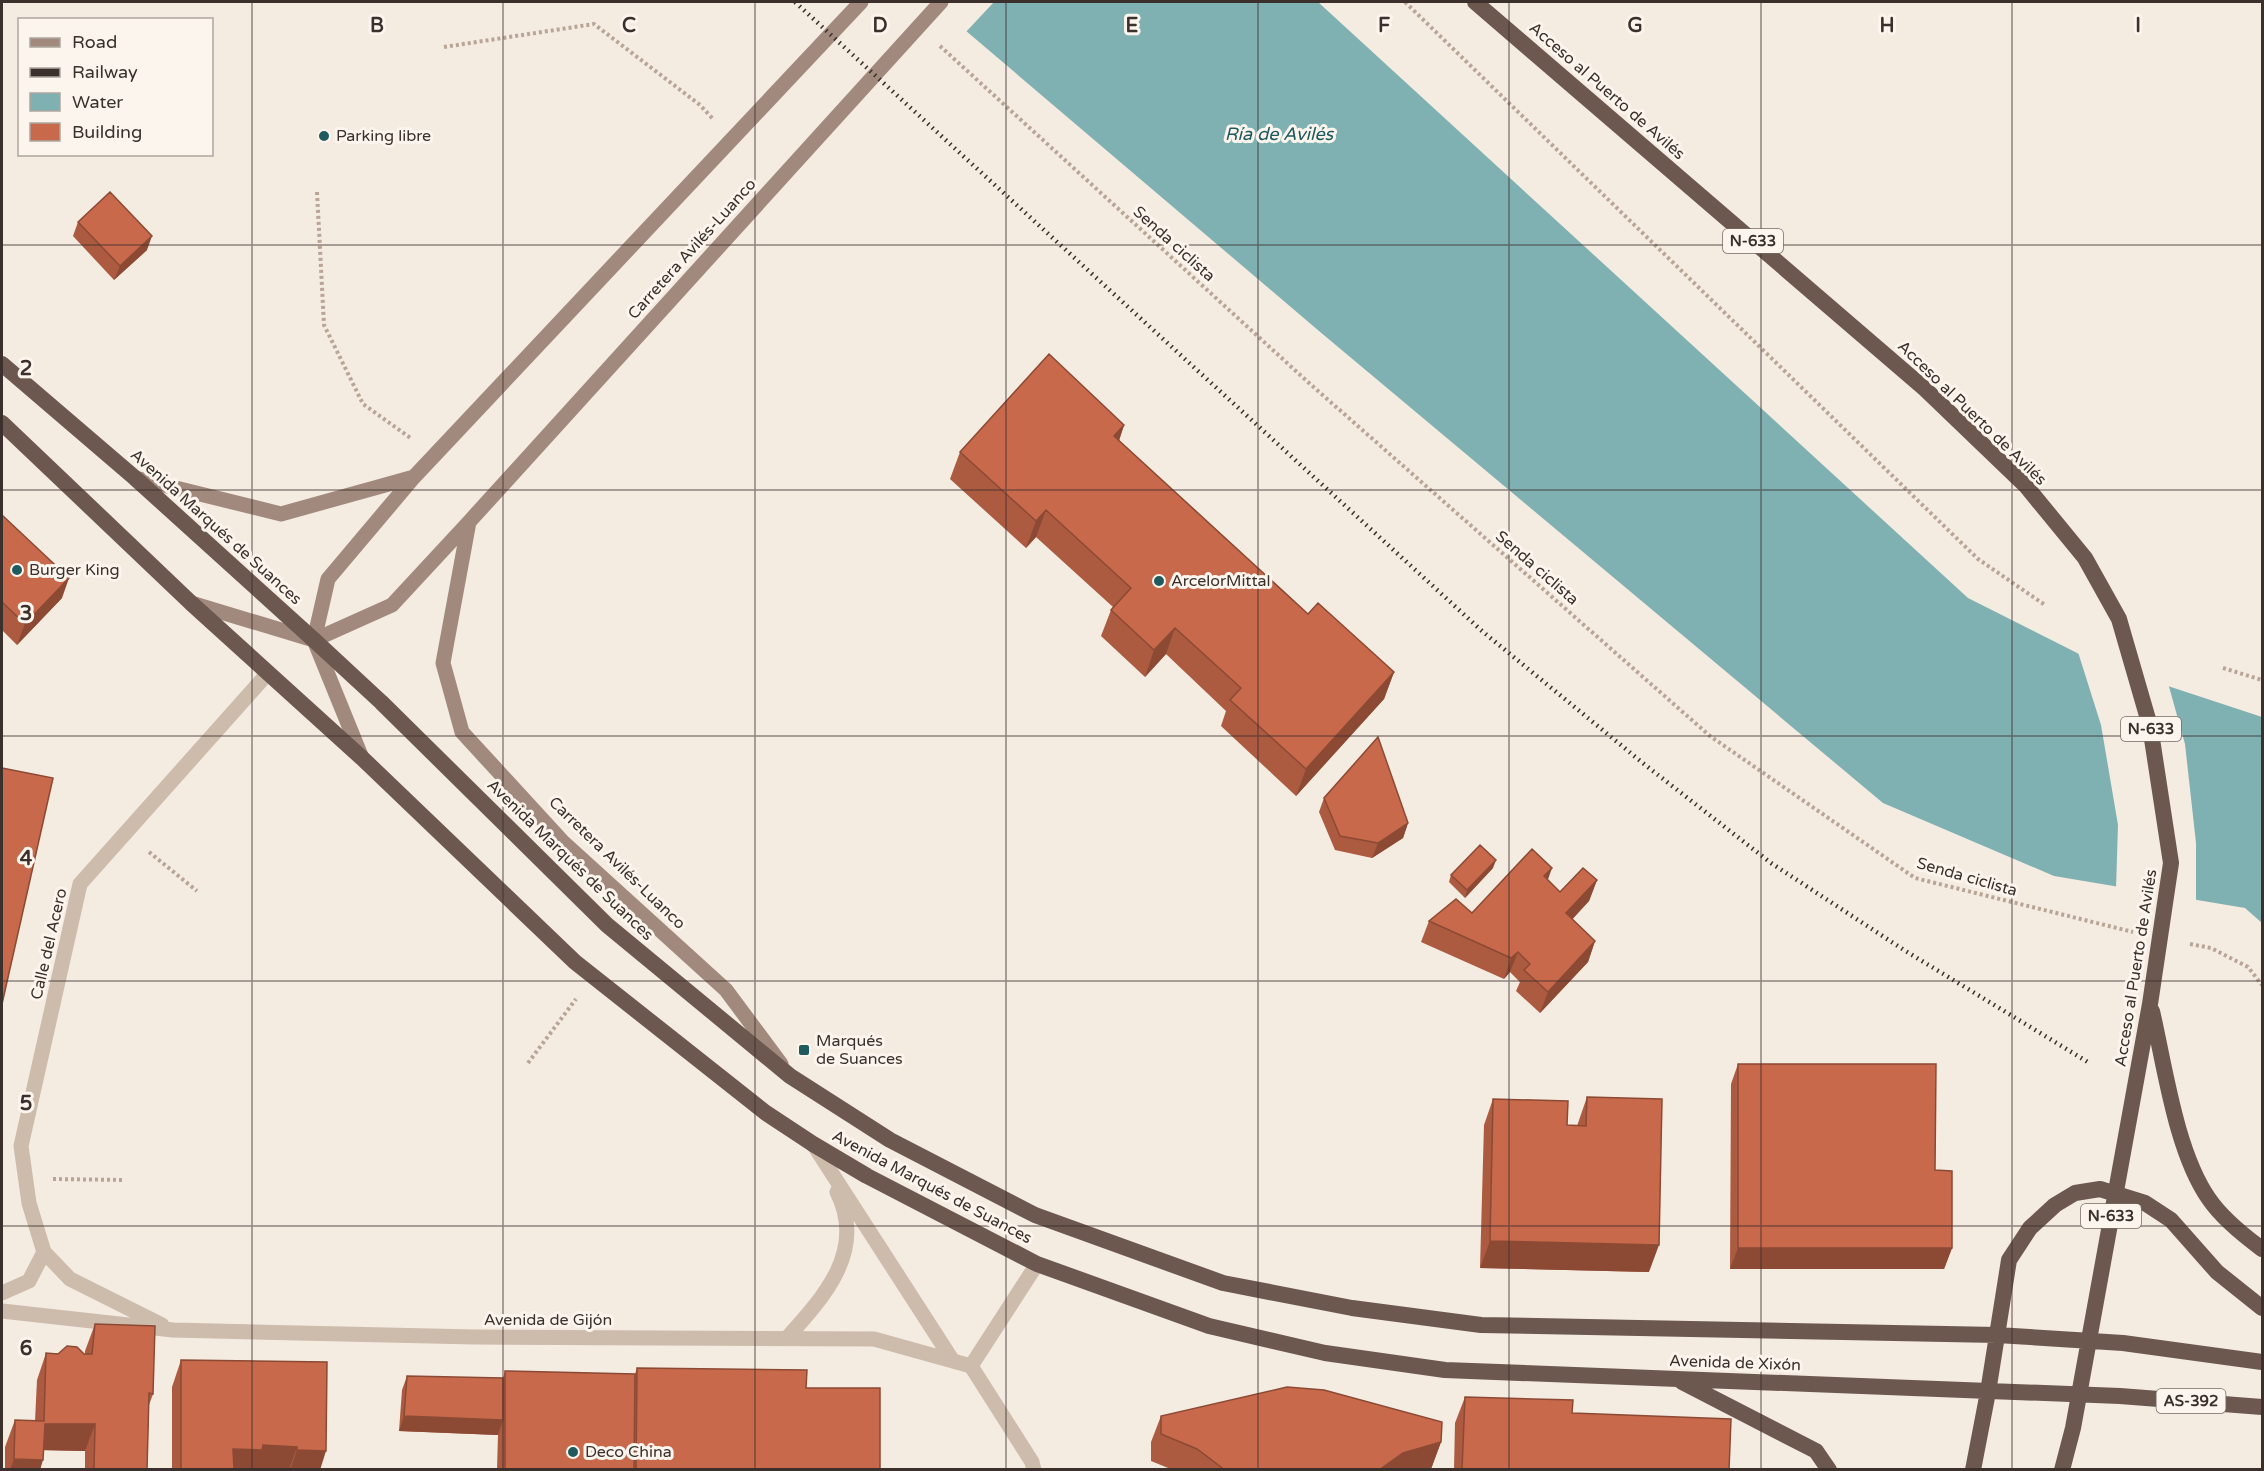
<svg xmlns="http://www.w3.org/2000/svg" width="2264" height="1471" font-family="'Varela Round',sans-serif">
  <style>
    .water { fill: #7fb0b2 }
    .pier { fill: #f4ebe1 }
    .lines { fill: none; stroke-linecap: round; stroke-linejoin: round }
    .path { stroke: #b9a596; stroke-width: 4; stroke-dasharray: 3 3; stroke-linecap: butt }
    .service { stroke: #cdbbac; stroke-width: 15 }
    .minor { stroke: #cdbbac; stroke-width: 15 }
    .secondary { stroke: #a18a7d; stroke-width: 15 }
    .trunk { stroke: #6c584f; stroke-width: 16 }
    .rail { stroke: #3b302b; stroke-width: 4.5; stroke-dasharray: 1.5 4.5; stroke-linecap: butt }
    .wall { fill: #ac5a40 }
    .shaded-wall { fill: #8c4a34 }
    .building { fill: #c8694b; stroke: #8c4a34; stroke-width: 1.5 }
    .grid { fill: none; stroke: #3b302b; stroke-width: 1.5; stroke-opacity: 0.55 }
    .poi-dot { fill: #1f5a5e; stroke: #fbf5ee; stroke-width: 2 }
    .labels { text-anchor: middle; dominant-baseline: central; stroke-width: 6; stroke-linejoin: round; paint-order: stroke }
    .shield { fill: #fbf5ee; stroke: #756b66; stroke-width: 1.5 }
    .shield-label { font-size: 15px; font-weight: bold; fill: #3b302b }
    .street-label { font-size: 16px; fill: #3b302b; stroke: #fbf5ee }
    .poi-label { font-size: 16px; fill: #3b302b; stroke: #fbf5ee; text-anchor: start }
    .water-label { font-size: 18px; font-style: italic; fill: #1f5a5e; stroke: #fbf5ee }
    .grid-label { font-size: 20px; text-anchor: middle; font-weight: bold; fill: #3b302b; stroke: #fbf5ee; stroke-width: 6; stroke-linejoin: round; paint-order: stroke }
  </style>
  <rect width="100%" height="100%" fill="#f4ebe1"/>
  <path class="water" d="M932,2h386l650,596 127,64 167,55v206l-17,-15 -191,-32 -171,-73 -564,-472z"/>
  <path class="pier" d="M929,2h65l-29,31z
    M2077,649l20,10 71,24 17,61 11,99v60l-80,-14 2,-64 -17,-100z"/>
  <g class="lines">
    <path class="path" d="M1405,2l573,557 67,46
      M940,46l369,337 401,353 205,142 218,54
      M444,47l150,-23 106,81 13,14
      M317,192l7,133 39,79 49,35
      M2223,668l39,12
      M149,852l48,39
      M2190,944l21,4 37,19 14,18
      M528,1063l48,-64
      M53,1179l72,1"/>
    <path class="service" d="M971,1366l61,96 2,8"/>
    <path class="minor" d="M813,1144l140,217
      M2,1293l27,-12 15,-29
      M2,1311l171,19 302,7 399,2 97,27 66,-102
      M162,1325l-92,-46 -26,-27 -15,-49 -8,-57 59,-262 188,-211
      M786,1339c37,-41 81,-88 51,-147"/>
    <path class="secondary" d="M135,478l146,36 133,-37
      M469,522l-26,141 19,69 101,110 163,148 55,74
      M191,603l123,37 78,-35 77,-83 472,-520
      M362,758l-48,-118 14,-61 86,-102 447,-475"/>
    <path class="trunk" d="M1475,2l450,387 101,97 59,72 34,61 31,107 21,137 -21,141 -77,424 -11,42
      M2,364l133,114 179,162 67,62 226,223 183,151 100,64 145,75 188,68 129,25 129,17 516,10 126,8 139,19
      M2,423l189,180 171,155 213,204 191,151 47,31 54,32 170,88 172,62 116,27 120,17 675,26 142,11
      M2152,1011c13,56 24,141 57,188 13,19 34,36 53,50
      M1682,1382l134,69 13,19
      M1973,1470l15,-78 21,-132 21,-32 25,-23 20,-12 25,-4 45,14 26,17 46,52 45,36"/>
    <path class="rail" d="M795,2l687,629 162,133 127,99 133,87 187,114"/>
  </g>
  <path class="wall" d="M78,222l69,28 -33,30 -41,-44z
    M1124,425l-5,16 189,173 86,58 -10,27 -88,97 -75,-70 5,-15 -60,-57 -21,23 -44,-41 10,-26 2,-3 -77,-70 -10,11 -76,-69 10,-27z
    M2,515l60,83 -45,47 -15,-15z
    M1324,798l84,25 -5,15 -31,20 -37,-8 -16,-38z
    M1493,868l-28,30 -16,-16 2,-7z
    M1548,880l12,12 37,-12 -8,21 -17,18 23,22 -7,21 -48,51 -24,-22 4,-9 -10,-10 -6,7 -83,-37 8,-21 43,-8z
    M1738,1064l197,106 17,78 -8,21h-214l1,-185z
    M1587,1097l62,175 -169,-4 4,-143 9,-26 74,26 10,1z
    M95,1324l58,70 -4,11 -2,65h-62v-19l-41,-1 -4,20h-35v-23l10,-27 20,1 2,-41 9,-27 39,1v-3z
    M181,1360l146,2 -7,108h-148v-83z
    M637,1368l169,20 74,82h-383l1,-35 -99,-4 3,-41 5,-14 96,2 2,-7 130,3z
    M1465,1397l107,16 157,57h-275l1,-47z
    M1161,1416l280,26 -10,27 -3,1h-255l-22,-9v-19z"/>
  <path class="shaded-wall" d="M152,236l-5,14 -33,30 6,-14z
    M1124,425l-9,27 -1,-16z
    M1046,510l-10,27 -10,11 10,-27z
    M69,578l-7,20 -45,47 8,-21z
    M1175,628l-9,26 -21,23 9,-27z
    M1394,672l-10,27 -88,97 10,-27z
    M1408,823l-5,15 -31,20 6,-15z
    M1496,860l-3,8 -28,30 2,-8z
    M1552,868l-7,20 -1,-12z
    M1597,880l-8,21 -30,33 7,-21z
    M1595,941l-7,21 -48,51 8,-21z
    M1518,952l-8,20 -6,7 7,-21z
    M1490,1241l169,4 -10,27 -169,-4z
    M1738,1248h214l-8,21h-214z
    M404,1416l99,4 -5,15 -99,-4z
    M45,1424h50l-10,27 -50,-1z
    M1441,1442l-10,27 -3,1h-49l24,-17z
    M263,1445l34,2 -8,23h-64l8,-21z
    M297,1450l29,1 -6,19h-30z
    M14,1459l29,1 -3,10h-30z"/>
  <path class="building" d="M110,192l42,44 -32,30 -42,-44z
    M1049,354l75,71 -10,11 194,178 10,-11 76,69 -88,97 -76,-69 11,-12 -66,-60 -21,22 -43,-40 20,-22 -85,-78 -10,11 -76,-69z
    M2,515l67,63 -44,46 -23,-22z
    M1378,737l30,86 -30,20 -38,-7 -16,-38z
    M2,768l51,10 -51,226z
    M1480,845l16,15 -29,30 -16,-15z
    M1532,849l20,19 -8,8 16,16 23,-24 14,12 -31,33 29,28 -47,51 -24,-22 6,-6 -12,-12 -7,6 -82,-37 27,-22 16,14z
    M1738,1064h198l-1,106 17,1v77h-214z
    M1587,1097l75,2 -3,146 -169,-4 3,-142 75,2 -1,24 19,1z
    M95,1324l60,2 -2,68 -4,-1 -2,77h-53l1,-46h-50l-2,36 -29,-1 1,-39 29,1 2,-68 12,1 9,-8 10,1 7,7h8z
    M181,1360l146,2 -1,89 -29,-1v-3l-34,-2 -1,5 -29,-1 1,21h-53z
    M637,1368l170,2 -1,18h74v82h-244z
    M505,1371l130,3 -1,96h-129z
    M407,1376l96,2v42l-99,-4z
    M1287,1387l37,3 118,32 -1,20 -38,11 -24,17h-154l-28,-21 -36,-15v-18z
    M1465,1397l108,3 -1,13 159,6 -2,51h-267z"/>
  <path class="grid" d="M252,2v1468M503,2v1468M755,2v1468M1006,2v1468M1258,2v1468M1509,2v1468M1761,2v1468M2012,2v1468M2,245h2260M2,490h2260M2,736h2260M2,981h2260M2,1226h2260"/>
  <g class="poi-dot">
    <circle cx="324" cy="136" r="6"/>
    <circle cx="17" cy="570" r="6"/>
    <circle cx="1159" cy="581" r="6"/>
    <rect x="798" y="1044" width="12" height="12" rx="3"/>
    <circle cx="573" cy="1452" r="6"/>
  </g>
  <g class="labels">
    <g class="shield">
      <rect x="1723" y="229" width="60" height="24" rx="4.5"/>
      <rect x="2121" y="717" width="60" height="24" rx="4.5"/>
      <rect x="2081" y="1204" width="60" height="24" rx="4.5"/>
      <rect x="2156.5" y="1389" width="69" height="24" rx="4.5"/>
    </g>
    <g class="shield-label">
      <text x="1753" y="241">N-633</text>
      <text x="2151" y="729">N-633</text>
      <text x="2111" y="1216">N-633</text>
      <text x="2191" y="1401">AS-392</text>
    </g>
    <g class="street-label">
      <text transform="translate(1607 91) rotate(41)">Acceso al Puerto de Avilés</text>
      <text transform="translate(1174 244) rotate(42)">Senda ciclista</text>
      <text transform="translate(692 249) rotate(-48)">Carretera Avilés-Luanco</text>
      <text transform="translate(1972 413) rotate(44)">Acceso al Puerto de Avilés</text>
      <text transform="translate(216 527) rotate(42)">Avenida Marqués de Suances</text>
      <text transform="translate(1537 568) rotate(41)">Senda ciclista</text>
      <text transform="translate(570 860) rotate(44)">Avenida Marqués de Suances</text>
      <text transform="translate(617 863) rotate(44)">Carretera Avilés-Luanco</text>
      <text transform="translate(1967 877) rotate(16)">Senda ciclista</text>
      <text transform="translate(49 944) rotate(-77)">Calle del Acero</text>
      <text transform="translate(2136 968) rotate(-81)">Acceso al Puerto de Avilés</text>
      <text transform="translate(932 1187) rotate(28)">Avenida Marqués de Suances</text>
      <text x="548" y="1320">Avenida de Gijón</text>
      <text transform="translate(1735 1363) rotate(2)">Avenida de Xixón</text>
    </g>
    <g class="poi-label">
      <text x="336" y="136">Parking libre</text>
      <text x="29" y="570">Burger King</text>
      <text x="1171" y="581">ArcelorMittal</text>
      <text x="816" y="1041">Marqués<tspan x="816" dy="18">de Suances</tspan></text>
      <text x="585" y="1452">Deco China</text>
    </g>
    <g class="water-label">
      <text x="1279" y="134">Ría de Avilés</text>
    </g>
  </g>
  <g class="grid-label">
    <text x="377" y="32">B</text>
    <text x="629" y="32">C</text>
    <text x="880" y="32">D</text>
    <text x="1132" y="32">E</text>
    <text x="1384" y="32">F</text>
    <text x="1635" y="32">G</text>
    <text x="1887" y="32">H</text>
    <text x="2138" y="32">I</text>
    <text x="26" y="375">2</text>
    <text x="26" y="620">3</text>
    <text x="26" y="865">4</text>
    <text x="26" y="1110">5</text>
    <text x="26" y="1355">6</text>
  </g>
  <rect width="2264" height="1471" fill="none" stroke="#3b302b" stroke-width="6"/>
  <rect x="18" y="18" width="195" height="138" fill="#fbf5ee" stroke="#aea6a0" stroke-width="1.5"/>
  <rect x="30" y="38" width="30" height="9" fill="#a18a7d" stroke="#aea6a0" stroke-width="1.5"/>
  <text x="72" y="48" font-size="18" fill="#3b302b">Road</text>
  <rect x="30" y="68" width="30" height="9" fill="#3b302b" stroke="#aea6a0" stroke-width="1.5"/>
  <text x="72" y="78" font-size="18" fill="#3b302b">Railway</text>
  <rect x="30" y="93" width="30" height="18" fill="#7fb0b2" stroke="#aea6a0" stroke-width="1.5"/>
  <text x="72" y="108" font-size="18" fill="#3b302b">Water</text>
  <rect x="30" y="123" width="30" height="18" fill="#c8694b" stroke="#aea6a0" stroke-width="1.5"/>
  <text x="72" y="138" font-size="18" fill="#3b302b">Building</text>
</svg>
